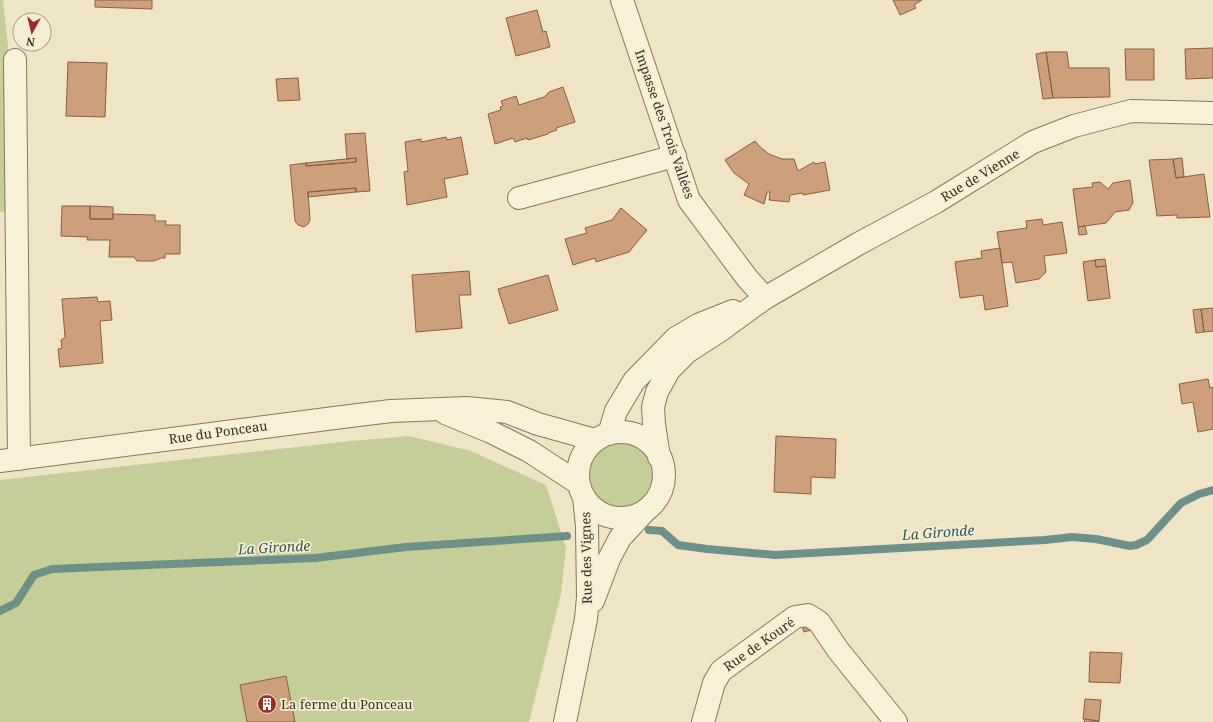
<svg xmlns="http://www.w3.org/2000/svg" width="1213" height="722" font-family="'Noto Serif',serif">
  <style>
    .green { fill: #c5cd99 }
    .lines { fill: none; stroke-linecap: round; stroke-linejoin: round }
    .stream { stroke: #6d9189; stroke-width: 8 }
    .building { fill: #cda07b; stroke: #896041 }
    .minor-casing { stroke: #8a765b; stroke-width: 24 }
    .minor { stroke: #f9f0d9; stroke-width: 22 }
    .labels { text-anchor: middle; dominant-baseline: central; stroke-width: 3.5; stroke-linejoin: round; paint-order: stroke }
    .street-label { font-size: 13px; fill: #3a2d1f; stroke: #f6edd5 }
    .poi-label { font-size: 13px; fill: #3a2d1f; stroke: #f6edd5; text-anchor: start }
    .water-label { font-size: 14px; font-style: italic; fill: #2e5a58; stroke: #f6edd5 }
  </style>
  <rect width="100%" height="100%" fill="#efe4c5"/>
  <path class="green" d="M0,0h3l5,47 -2,165h-6z
    M409,436l62,15 75,34 20,63 -5,46 -32,128h-529v-242l351,-39z
    M587 474a34 34 0 1 1 68 0a34 34 0 1 1-68 0Z"/>
  <g class="lines">
    <path class="stream" d="M649,530l13,1 16,14 29,4 68,6 270,-15 27,-3 24,2 34,7 6,-1 11,-5 34,-37 18,-9 14,-4
      M0,611l16,-8 18,-28 18,-6 263,-11 91,-11 161,-11"/>
  </g>
  <path class="building" d="M95,0h57v9l-57,-2z
    M893,0h29l-8,5 2,3 -16,7z
    M537,10l6,22 3,-1 4,16 -34,9 -10,-38z
    M1213,48v30l-27,1 -1,-30z
    M1125,49h29v31h-28z
    M1046,52l7,46 -10,1 -7,-45z
    M1046,52h21l2,16h40l1,29 -57,1z
    M68,62l39,1 -2,54 -39,-1z
    M298,78l2,22 -22,1 -2,-22z
    M563,87l12,35 -19,6 1,2 -9,3v1l-20,6 -1,-2 -12,4 -2,-4 -18,6 -7,-30 13,-4 -1,-3 3,-1 -2,-5 15,-5 3,9 25,-8 5,-5z
    M365,133l5,58 -14,1v-4l-48,4 2,28 -2,4 -4,3 -6,-2 -3,-4 -5,-56 16,-2v3l50,-4v-4l-9,1 -2,-25z
    M446,137l1,3 14,-3 7,37 -24,5 3,18 -40,8 -3,-33 4,-1 -3,-29 16,-3v3z
    M755,141l4,5 10,8 13,5h12l4,12 16,-9 1,2 10,-2 5,28 -27,5v-2l-13,2 -1,7 -20,-2 1,-8h-3l-3,12 -20,-9 5,-11 -15,-11 -9,-13z
    M356,158v4l-50,4v-3z
    M1182,158l2,19 -8,1 -3,-19z
    M1173,159l3,19 28,-4 6,43 -33,1v-3l-20,1 -8,-56z
    M1130,180l3,23 -4,7 -14,2 -9,11 -28,4 -5,-38 20,-2 -1,-4 8,-1 8,7 5,-6z
    M356,188v4l-48,5v-5z
    M62,206h28v13h23v-5l42,1v6h11l-1,4h15v29h-15v4h-4l-7,3h-17l-3,-4h-25l1,-17h-23l1,-3 -27,-1z
    M90,206l23,1v12h-23z
    M621,208l26,22 -18,22 -33,10 -1,-4 -22,7 -8,-26 22,-6 -2,-5 27,-8z
    M1042,219l1,6 19,-3 5,31 -23,3 2,16 -7,7 -23,4 -4,-21 -10,1 -5,-31 30,-4 -1,-7z
    M1085,226l2,8 -8,1 -1,-8z
    M1000,248l8,58 -23,4 -2,-15 -23,3 -5,-36 27,-4 -1,-7z
    M1105,259l1,7 -10,1 -1,-7z
    M1095,260l1,7 10,-1 4,32 -22,3 -5,-39z
    M469,271l2,24h-12l3,33 -46,4 -4,-57z
    M548,275l10,35 -49,14 -11,-35z
    M97,297l1,5 12,-1 2,19 -12,1 3,42 -43,4 -2,-18 4,-1 -1,-8 4,-3 -3,-38z
    M1213,308v23l-9,1 -3,-23z
    M1201,309l3,23 -8,1 -3,-23z
    M1208,379l2,9 3,-1v42l-15,3 -5,-30 -11,2 -3,-20z
    M776,436l60,3 -1,39 -24,-1v17l-37,-2z
    M808,619l3,11 -7,2 -4,-11z
    M1090,652l32,1 -2,30 -31,-1z
    M286,676l9,46h-48l-7,-37z
    M1085,699l16,1 -2,21 -16,-2z
    M1085,719l14,2v1h-15z"/>
  <g class="lines">
    <g class="minor-casing">
      <path id="minor" d="M622,0l67,200 58,78 18,20
        M15,60l4,399
        M519,198l156,-42
        M445,413l46,19 38,19 49,32
        M578 475a43 43 0 1 1 86 0a43 43 0 1 1-86 0Z
        M609,434l7,-23 18,-30 42,-43 22,-13 35,-14
        M659,457l-5,-33 -1,-17 4,-15 12,-22 18,-18 31,-20 47,-34 93,-54 78,-42 97,-60 41,-16 57,-15 82,2
        M0,461l350,-45 41,-5 76,-3 40,4 31,12 57,16
        M593,601l16,-42 11,-21 24,-26
        M565,722l21,-103 2,-22 -1,-71 -3,-29
        M703,722l11,-39 7,-12 74,-54 13,-2 11,7 19,28 58,72"/>
    </g>
    <use href="#minor" class="minor"/>
  </g>
  <defs>
    <g id="building-disc" transform="scale(1)"><circle r="9.5" fill="#992e2b" stroke="#f6edd5"/><path d="M-4-6H4V6H1V3H-1V6H-4ZM-2.5-4.3h1.7v1.8h-1.7ZM.8-4.3h1.7v1.8H.8ZM-2.5-1h1.7V.8h-1.7ZM.8-1h1.7V.8H.8Z" fill="#fff"/></g>
  </defs>
  <g fill-rule="evenodd">
    <use href="#building-disc" x="267" y="704"/>
  </g>
  <g class="labels">
    <g class="street-label">
      <text transform="translate(665 124) rotate(71)">Impasse des Trois Vallées</text>
      <text transform="translate(980 175) rotate(-31)">Rue de Vienne</text>
      <text transform="translate(218 432) rotate(-8)">Rue du Ponceau</text>
      <text transform="translate(586 558) rotate(-91)">Rue des Vignes</text>
      <text transform="translate(759 644) rotate(-35)">Rue de Kouré</text>
    </g>
    <g class="poi-label">
      <text x="281" y="704">La ferme du Ponceau</text>
    </g>
    <g class="water-label">
      <text transform="translate(938 532) rotate(-4)">La Gironde</text>
      <text transform="translate(274 547) rotate(-3)">La Gironde</text>
    </g>
  </g>
  <g transform="translate(32 32) rotate(188)"><circle r="19" fill="#f6edd5" stroke="#aba08c"/>
  <path d="M0-3L7 15L0 10L-7 15Z" fill="#992e2b"/>
  <text y="-6" font-size="11" font-weight="bold" text-anchor="middle" fill="#3a2d1f">N</text>
  </g>
</svg>
